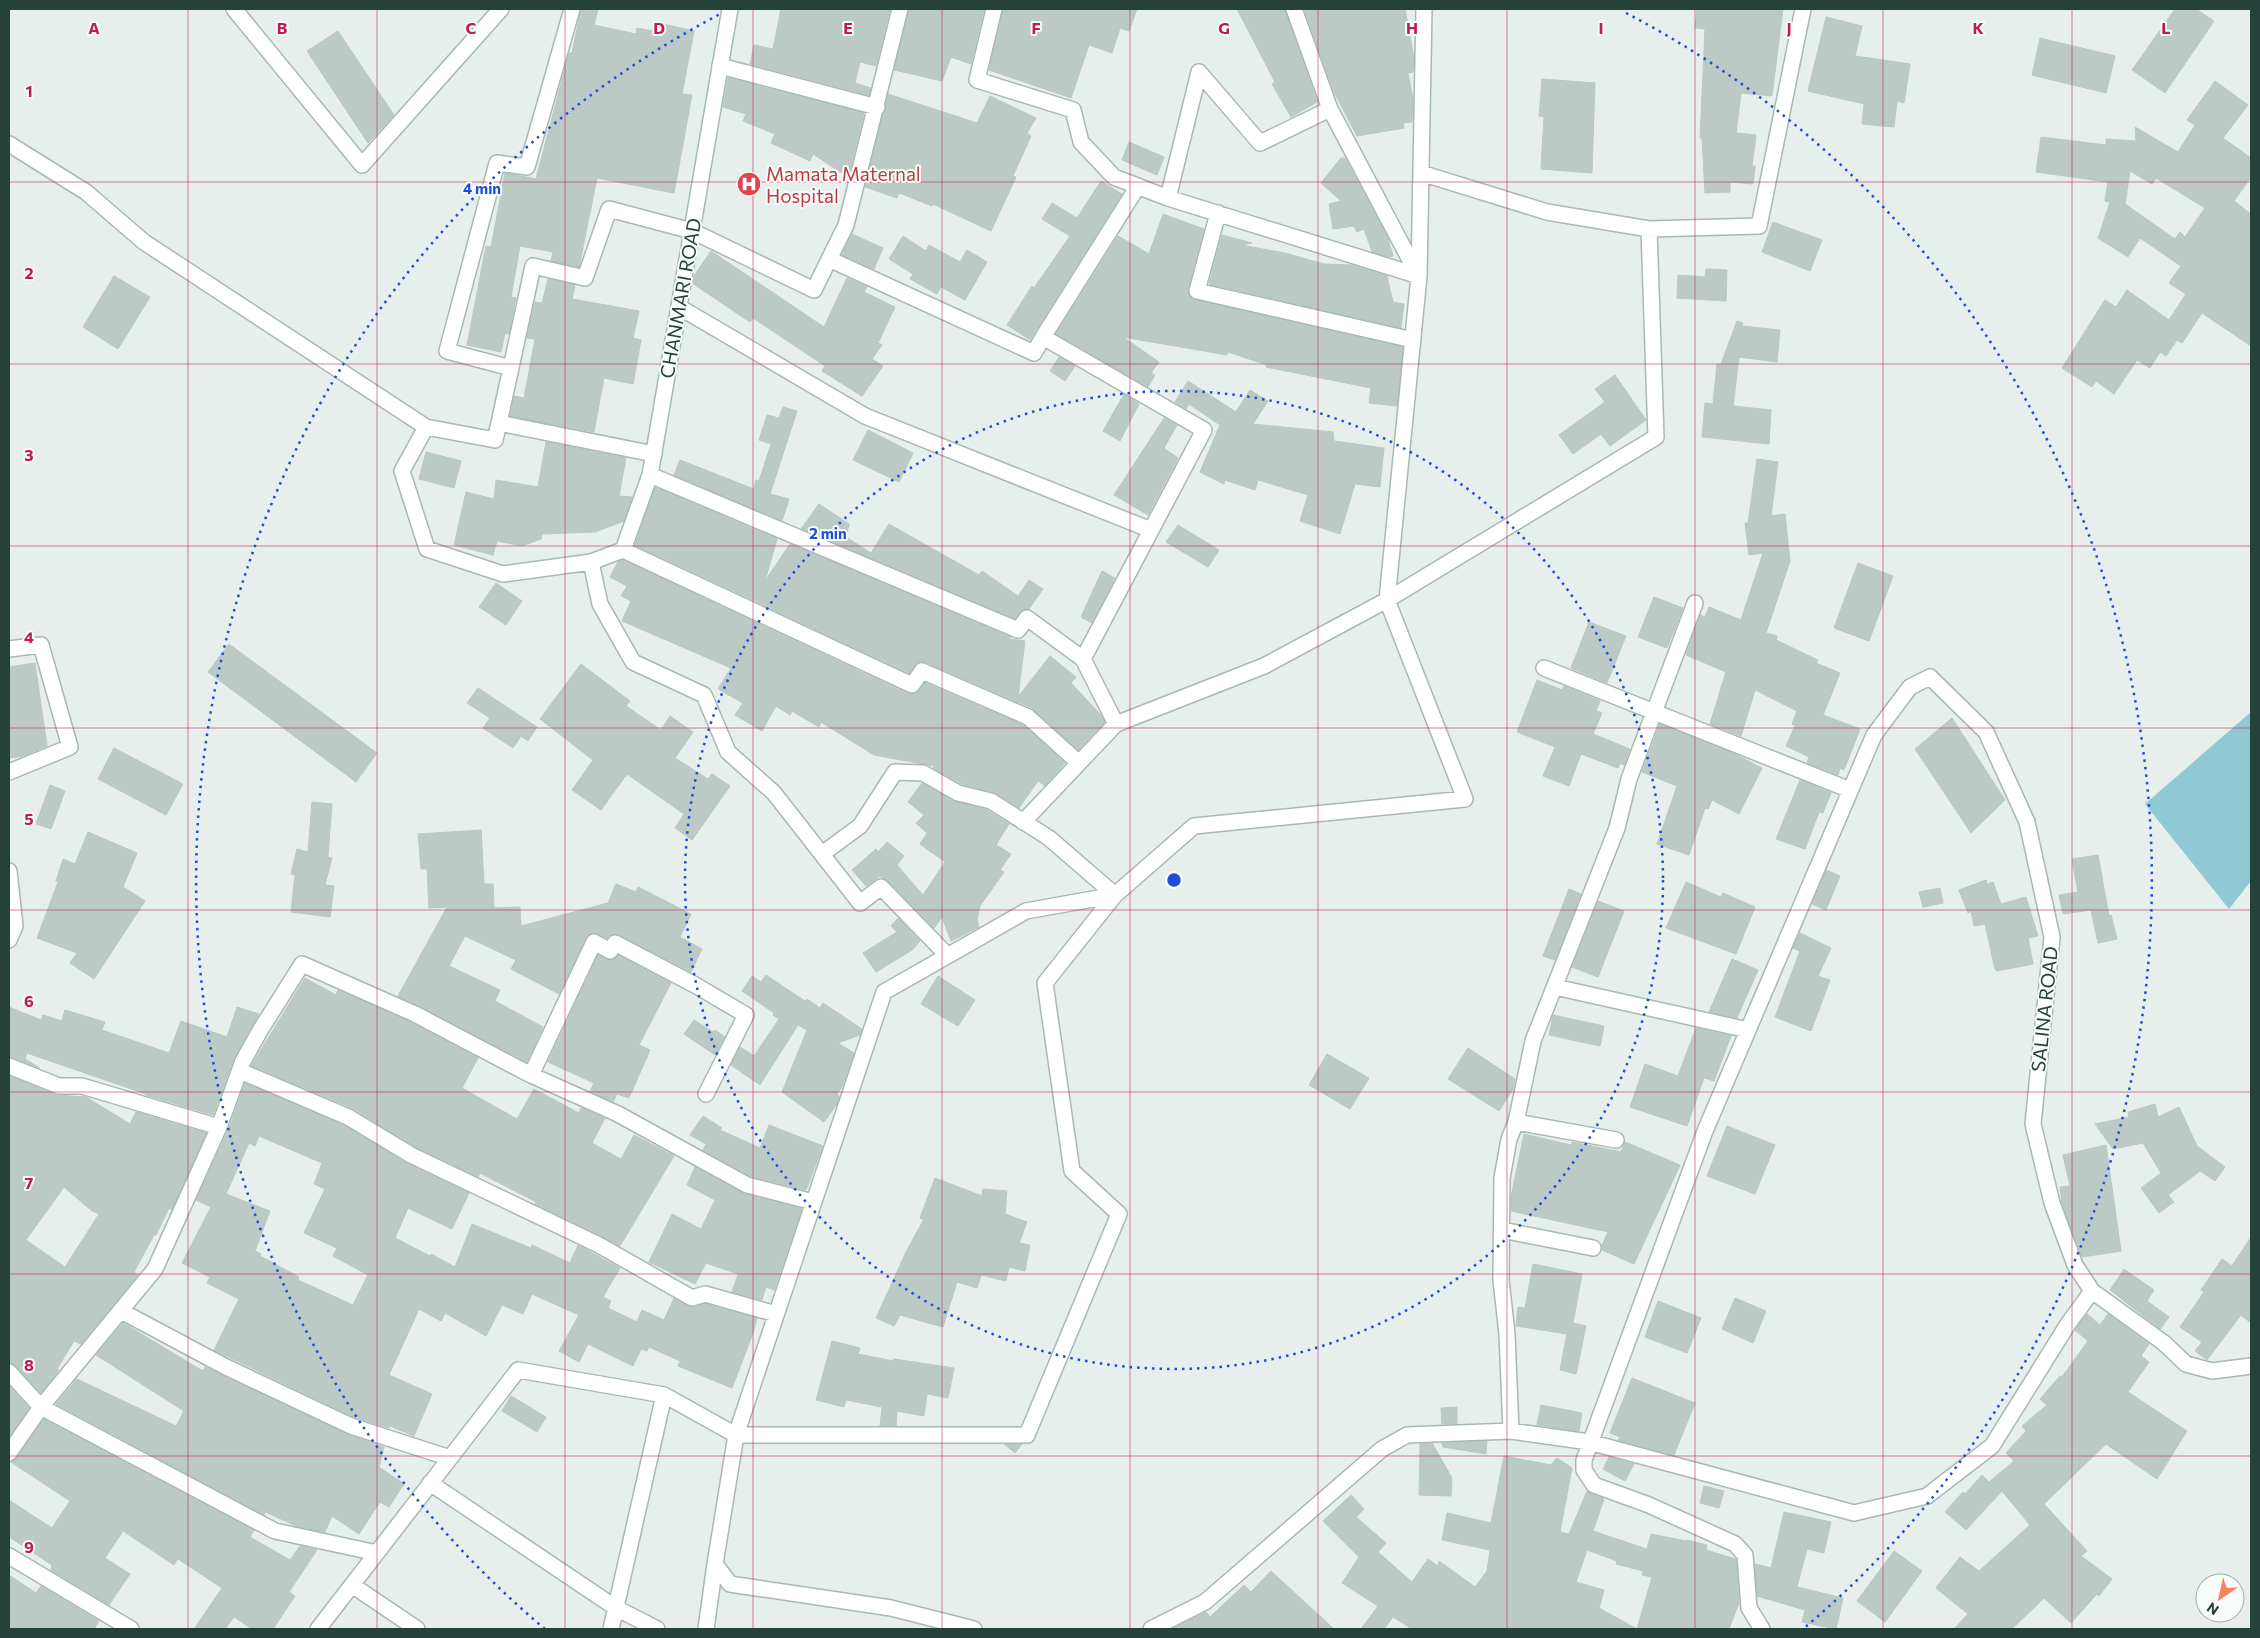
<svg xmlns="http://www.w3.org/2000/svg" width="2260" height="1638" font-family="Commissioner,sans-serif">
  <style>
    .water { fill: #8ec9d4 }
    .building { fill: #bbcac4; stroke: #b8c9c2; fill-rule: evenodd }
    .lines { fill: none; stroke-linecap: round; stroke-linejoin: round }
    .street-casing { stroke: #a8b8b2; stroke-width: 18 }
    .secondary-casing { stroke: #a4bbb3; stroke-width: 18 }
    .street { stroke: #fff; stroke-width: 15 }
    .secondary { stroke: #fff; stroke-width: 15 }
    .grid { fill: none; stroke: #c2185b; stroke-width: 1; stroke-opacity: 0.55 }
    .ring { fill: none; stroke: #1d4ed8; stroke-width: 2.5; stroke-dasharray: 2.5 5 }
    .labels { text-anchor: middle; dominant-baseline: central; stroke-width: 4; stroke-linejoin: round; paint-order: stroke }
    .health-label { font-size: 19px; fill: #be3a42; stroke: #f7fbf9; text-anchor: start }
    .street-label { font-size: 19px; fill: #24423a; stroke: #f7fbf9 }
    .grid-label { font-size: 16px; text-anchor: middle; font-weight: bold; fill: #c2185b; stroke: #f7fbf9; stroke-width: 4; stroke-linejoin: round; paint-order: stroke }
    .centre { fill: #1d4ed8; stroke: #f7fbf9; stroke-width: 2.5 }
    .ring-label { font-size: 15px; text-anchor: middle; font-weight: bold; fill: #1d4ed8; stroke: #f7fbf9; stroke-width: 4; stroke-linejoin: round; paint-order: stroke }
  </style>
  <rect width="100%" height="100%" fill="#e6efeb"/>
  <path class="water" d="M2251,712v169l-22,28 -84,-105z"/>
  <path class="building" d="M581,9h17l-4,16 42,9 1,-6 15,3 2,-9 40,9 -12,63 10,1 -18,98 -77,-15 -18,89 -28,-6 2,-9 -33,-6 -9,51 5,1 -7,36 -4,-1 -4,19 -34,-7 19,-99 5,1 14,-74 31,6 33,-126h3z
    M781,9h109l-14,57 -16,-4 -5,21 16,5 -2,7 -119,-31 4,-19 19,4z
    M909,9h75l-13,55 -20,-7 -9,24 -48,-11z
    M1003,9h134l-8,22 -9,-3 -8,25 -23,-8 -18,53 -82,-28z
    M1237,9h48l32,93 -26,15 -19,-33 3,-2z
    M1304,9h101l9,49 -1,14 -5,1 5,26 -1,23 -9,1 1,5 -47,8 -23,-44z
    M1697,9h86l-11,87 -31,-3 -5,40 20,2 -4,31h3l-2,18 -23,-2v10l-25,1 -3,-54 -2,-1 5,-109 -10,-1z
    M2175,9h21l18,12 -49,72 -33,-23z
    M1826,17l36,9 -7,30 55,8 -6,39 -7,-2 -3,26 -32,-3 2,-20 -56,-13z
    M338,31l56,84 -26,28 -61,-92z
    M2040,38l75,18 -9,37 -74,-18z
    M728,78l136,35 -16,64 -35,-23 -3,7 -39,-18 4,-9 -32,-13 3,-7 -23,-7z
    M1542,79l53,4 -3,90 -51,-4 3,-52 -5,-1z
    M2215,81l33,24 -25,33 28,20v19l-17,24 17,13v132l-49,-33 -20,30 -5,-3 -11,16 -6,-4 -10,16 -13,-8 -23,34 -18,-13 -4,6 -30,-19 43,-68 11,7 11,-17 42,30 17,-26 -17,-11 12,-17 -41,-28 -12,19 -30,-19 12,-36 -5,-1 3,-19 -72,-10 5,-35 65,8v-6l30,2 -1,-14 43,25 17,-27 -8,-5zM2130,171l22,13 4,-6 49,30 -20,29 -5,-5 -5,7 -50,-35z
    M888,94l89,29 13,-27 46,22 -9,15 4,3 -18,40 3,1 -25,54 -58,-27 -1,2 -33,-13 -2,5 -32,-11z
    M1129,142l35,15 -7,18 -35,-15z
    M1341,158h4l43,80 5,18 -4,1 -17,-5 -8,-23 -7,3 -3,-6 -21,3 -4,-25 12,-3 -20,-18z
    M1101,181l21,13 -92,146 -23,-15 25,-39 2,2 36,-52 -28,-17 10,-16 25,15z
    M1163,214l41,15 -16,60 3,9 212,49 -6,59 -28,-3 2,-15 -105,-21 1,-2 -39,-13 -1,3 -104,-18 36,25 -8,11 4,2 -7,12 -92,-53 62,-98 31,18z
    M1773,222l49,18 -12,31 -48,-19z
    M852,234l31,14 -9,21 -32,-14z
    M1222,235l30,8 -11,2 44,8 39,11 28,1 35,11 6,26 11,2 -3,24 -192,-44z
    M903,236l23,15 3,-6 31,17 7,-12 20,12 -22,38 -24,-13 -4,7 -27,-15 3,-5 -24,-15z
    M711,251l113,76 23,-49 20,9 -3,5 31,15 -17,36 4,2 -10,14 11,7 -21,30 -40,-25 3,-5 -72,-48 -3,4 -58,-39 2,-7z
    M1706,269l21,1 -1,31 -49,-3 1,-23 27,2z
    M114,276l36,21 -32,52 -35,-22z
    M548,279l27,6 -3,14 67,12 -6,27 8,2 -8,44 -29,-6 -10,54 -84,-16 4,-20 10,2 11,-59 -8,-1 8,-36 7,1z
    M1737,321l6,2 -1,3 38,4 -3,32 -38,-5 -6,49 38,4 -2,34 -67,-7 3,-34 8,1 4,-40h4z
    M1059,357l16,9 -10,15 -15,-10z
    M1615,375l31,45 -36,26 -9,-12 -28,20 -14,-19 46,-33 -10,-13z
    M1188,381l48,31 14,-22 18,11 -15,23 80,8 1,9 50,7 -4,39 -25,-3 -15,50 -40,-13 8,-26 -50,-15 -3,10 -30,-10 -1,4 -24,-12 20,-47 -31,-21 -3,5 -11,-7z
    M1124,394l15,10 -19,37 -17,-10z
    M783,407l14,4 -27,83 19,5 -7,22 -108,-46 6,-15 74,29 2,-9 3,1 12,-37 -12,-4 8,-25 12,3z
    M1164,418l13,7 -13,23 14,10 -30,57 -34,-20z
    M868,430l45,23 -14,29 -46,-22z
    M546,442l80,16 -7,38 13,1 -8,24 -29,11 -53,2 -1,5 -19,7 -25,-5 -4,14 -39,-10 12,-53 28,7 2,-19 42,7z
    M426,452l35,9 -7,27 -35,-9z
    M1757,459l21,3 -7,54 14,-2 5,47 -24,72 11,3 -1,4 42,20 -2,3 24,10 -17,42 37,14 -16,41 -4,-2 -2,7 -31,-12 2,-6 -23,-11 9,-20 -3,-2 5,-13 -42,-21 -14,46 -31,-12 16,-52 -40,-17 14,-40 5,2 4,-10 32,13 22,-67 -14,2 -4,-32h3z
    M655,487l122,52 -12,42 25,-37 221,93 -1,2 15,2 -7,56 32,-41 26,21 -5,6 29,31 5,8 -27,28 -46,-42 -107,-46 -8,1 -8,10 -274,-128z
    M819,504l30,20 -3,13 25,16 18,-29 90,51 3,-4 36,25 11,-16 14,9 -14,20 -6,1 -8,9 -214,-90z
    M1178,525l41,25 -11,17 -42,-25z
    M623,560l285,134 9,-1 8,-10 98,42 42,38 -20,23 -7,-5 -19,27 -25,-16 -32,-8 -29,-16 1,-2 -60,-11 -53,-33 -2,5 -27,-16 -2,4 -14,-9 -14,25 -27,-16 8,-12 -25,-14 13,-21 -109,-47 9,-20 -10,-5 6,-10 -17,-9 8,-15z
    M1858,563l35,13 -24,65 -35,-13z
    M1102,571l13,7 -23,45 -11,-6z
    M496,583l26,18 -16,24 -27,-18z
    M1654,597l29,11 -16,40 -29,-11z
    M1589,622l37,14 -19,47 -36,-15z
    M229,644l148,109 -21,29 -148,-110z
    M35,663l12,83 -24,10 -14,2v-91z
    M581,664l49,37 -4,5 35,24 9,-14 23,16 -18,26 33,21 4,-5 18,12 -38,54 -17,-12 9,-14 -57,-40 -26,36 -29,-20 21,-30 -53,-41z
    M1537,680l25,10 2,-4 36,15 -4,10 6,2 -9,21 37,15 -6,16 -4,-2 -2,5 -37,-14 -12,32 -26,-10 12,-29 -38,-15z
    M478,688l59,39 -9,14 -7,-5 -8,12 -30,-20 7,-10 -23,-15z
    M1952,718l53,82 -34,33 -56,-84z
    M1660,724l75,30 27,14 -23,46 -27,-14 -4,9 -3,-1 -16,47 -32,-11 20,-58 -35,-14z
    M114,748l69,36 -17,31 -68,-36z
    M1800,780l31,13 -8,20 -4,-1 -14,37 -29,-10z
    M922,783l32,18 33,9 22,14 -13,21 15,9 -11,16 4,2 -24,34 -3,13 2,8 -28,14 -9,-24 -8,11 -47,-48 -7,-4 -14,10 -14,-16 24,-21 2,3 9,-10 17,14 -7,9 26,30 22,-33 -25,-18 7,-11 -11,-10 8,-8 -16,-13z
    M50,785l15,6 -14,38 -15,-5z
    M312,802l20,2 -4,53 4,1 -7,27 9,1 -4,31 -39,-5 4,-37 -4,-1 6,-25 11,3z
    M481,830l3,54h9l1,24 26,-1 1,19 87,-23 8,-19 20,8 2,-5 53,27 -11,23 22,12 -11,23 -72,-37h-8l-4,3 -14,-5 -7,5 -27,56 -48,-25 5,-9 -51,-24 -16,30 51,24 -5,11 48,26 -16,35 -129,-66 49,-89 -18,1 -2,-39h-6l-3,-35z
    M88,832l49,21 -14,34 22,14 -51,78 -24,-16 7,-10 -40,-15 21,-56 -2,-1 7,-22 12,5z
    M2098,855l11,61 2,-1 6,24 -19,4 -7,-33 -28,4 -4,-19 19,-3 -6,-33z
    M1826,870l14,6 -14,34 -14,-6z
    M1986,880l1,4 6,-2 8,22 25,-7 12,39 -10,2 5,26 -36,7 -2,-2 -10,-45 -11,2 -3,-15 -3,2 -9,-23z
    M1686,882l35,15 2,-4 32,14 -19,47 -70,-26z
    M1940,888l3,15 -20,4 -4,-15z
    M1569,889l12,5 -26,66 -12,-4z
    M1598,901l26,10 -26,66 -26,-10z
    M898,918l22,23 -8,9 -36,22 -13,-19 34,-21 -6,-6z
    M1800,933l31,15 -13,28 12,4 -19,51 -36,-14 25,-66 -7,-3z
    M598,955l11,5 9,-5 53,28 -32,62 11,5 -21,48 -12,-4 -4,8 -23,-11 4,-8 -46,-21z
    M1732,959l26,11 -21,48 -28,-6z
    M766,975l39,26 2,-2 13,9 3,-5 39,26 -2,6 -22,8 16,10 -12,34 -5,7 2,2 -2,8 -13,18 -42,-30 25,-62 -9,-5 -38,60 -29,-20 9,-18 14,9 25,-37 -6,-4 1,-2 -32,-22 10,-15 9,6z
    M938,976l37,24 -17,26 -37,-22z
    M305,978l31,17 2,-5 73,32 67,36 -16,30 55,31 17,-30 45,24 2,-5 24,10 -13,25 29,16 13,-24 40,21 -54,90 -85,-42 1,-2 -56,-29 -2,4 -63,-30 -63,-39 -101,-42z
    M9,1007l32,13 2,-5 19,6 3,-11 40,12 -3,8 67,23 12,-32 46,16 10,-30 22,7 -25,44 -21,57 -67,-20v-1l-119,-41 -2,6 15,9 -31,-11z
    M1553,1015l51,11 -4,20 -51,-11z
    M694,1020l19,12 2,-2 10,7 -10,18 -31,-21z
    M1696,1028l35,8 -17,45 -10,-3 -17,48 -57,-19 15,-43 33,12z
    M1468,1048l47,31 -2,10 -14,22 -51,-32z
    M1327,1054l42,24 -19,31 -41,-24z
    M9,1076l47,19 30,2 44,27 6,-12 70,21 -34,77 -3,-2 -13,27h-2l-20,37 4,3 -57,69 -7,-3 -17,28 2,1 -18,23 -25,-27 -7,-3zM64,1187l28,24 7,3 -34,53 -39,-27z
    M245,1083l99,42 62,38 63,30 -17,36 -44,-21 -13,30 35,18 1,-2 24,13 17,-43 59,24 1,-3 38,18 8,-18 42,23 -17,29 8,4 -3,7 29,14 5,-12 22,10 10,-22 17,9 14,-3 52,14 -4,15 -21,55 -54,-22 2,-5 -31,-14 -2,4 -6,-2 -8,17 -45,-22 -9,18 -20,-11 20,-36 -47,-21 -9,20 -21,-9 -16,31 -41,-23 -4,8 -22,-12 -30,66 43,19 -18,42 -24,-10 -1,2 -35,-11 -140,-67 25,-51 -32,-16 3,-6 -28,-14 29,-56 -15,-7 32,-69zM259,1136l63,27 -8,21 11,5 -21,44 33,15 -4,8 35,19 -15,30 -55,-25 1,-3 -39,-21 1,-2 -6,-3 15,-40 -44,-17 23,-51 6,3z
    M2155,1104l3,13 21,-10 18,39 28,21 -10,14 -15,-10 -32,24 6,7 -15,11 -18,-25 20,-15 -18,-30 -30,6 -18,-25 34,-7 -1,-5z
    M703,1116l19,12 -2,2 40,18 9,-23 54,21 -17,44 -56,-14 -47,-26 3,-6 -16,-9z
    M1727,1126l48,19 -20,49 -48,-18z
    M1524,1134l47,11 1,-3 49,10 4,-10 55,23 -46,99 -32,-14v-5l6,-13 -97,-21v-14z
    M2106,1145l15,106 -39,6 -20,-53 -2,-17 10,-1 -7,-31z
    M695,1167l49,27 58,15 -28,81 -8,-3 -4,13 -30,-8 6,-18 -32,-11 -11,21 -46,-22 23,-48 29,15 14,-29 -28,-15z
    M935,1178l47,18 1,-7 24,2 -2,23 22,8 -8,21 11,2 -5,26 -16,-4 -3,14 -25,-6 -4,13 -20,-6 -14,45 -43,-12 -6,11 -18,-8 30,-66 18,-33 -4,-1z
    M2251,1237v86l-10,-8 -34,45 -12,-9 7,-9 -22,-15 24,-35 -3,-2 21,-31 10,7z
    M1533,1264l49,10 -9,49 13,3 -10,48 -16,-4 7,-36 -51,-8 2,-19 7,1z
    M2124,1269l30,21 -7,11 22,16 -9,12 -50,-39z
    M1735,1298l31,13 -13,32 -31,-14z
    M1658,1301l43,17 -14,35 -42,-16z
    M2087,1314l13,11 8,-11 41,30 -8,12 8,6 -21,30 59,39 -30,48 -51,-35 -62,60 43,47 -6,5 31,23 -13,17 -2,-2 -26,29 -27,-25 -32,31h-58l14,-15 -32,-26 24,-31 19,14 51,-46 -28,-34 -36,39 -21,-18 18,-20 2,2 17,-19 7,7 25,-21 -8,-8 20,-22 -4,-5 25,-21 -7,-6 20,-23 2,1 26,-36 -13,-11z
    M123,1323l80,48 2,-4 142,67 37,13 -5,20 25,17 -15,23 -9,-5 -21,32 -27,-18 -7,16 -26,-5 -34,-15 -1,3 -208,-111 21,-25 99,47 8,-15 -88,-56z
    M832,1341l28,7 -2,6 35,7 1,-2 60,9 -6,30 -21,-4 -3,22 -27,-5 -1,15h-16l2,-19 -36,-7 -2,7 -28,-7z
    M1632,1378l63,25 -21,52 -56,-15 2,-3 -10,-4z
    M9,1386l20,22 -20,29z
    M511,1396l35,21 -9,15 -35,-21z
    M1541,1405l41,8 -3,18 -42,-6z
    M1457,1407v17h-15l-1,-16z
    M44,1419l210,111 -4,7 40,23 10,-14 17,4 -28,42 6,4 -22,33h-21l-18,-12 -9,12h-31l28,-41 -44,-29 -4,6 -51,-34 -18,27 25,16 -21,31 -58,-35 1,-5 -43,-28v-37l43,28 18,-27 -59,-39 6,-4z
    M1487,1441l-1,13 -43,-7 -1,-4z
    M1432,1443l20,35 -1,18 -32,-1 1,-51z
    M1004,1444h18l-7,9z
    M1504,1456l47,9 6,-7 15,10 -12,64 9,2 18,-43 17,8 -11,32 54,18 4,-15 35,7 1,-1 20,5 -1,5 30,9 3,44 -10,26h-317l-19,-12 -9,12h-23l17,-23 -36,-23 17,-26 -36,-36 28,-26 13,14 -8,8 30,26 -8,9 34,30 16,-23 10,7 1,-5 36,26 12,-16 3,-21 -48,-10 5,-27 44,10zM1587,1550l30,11 -1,3 27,7 -1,4 10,2 -15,52 -38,-21 5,-18 -28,-8z
    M1609,1457l25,7 -9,17 -22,-12z
    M1704,1486l20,5 -5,17 -19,-5z
    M1784,1512l47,10 -7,31 -17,-4 -10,38 46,11 -7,31 -34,-7 3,-12 -48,-14 -2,-32 16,4z
    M1894,1551l28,20 -37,51 -28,-21z
    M1271,1571l63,58h-163l35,-17 4,5 34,-32 7,7z
    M9,1575l27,18 5,-7 58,35 -5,8h-85z"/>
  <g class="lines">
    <g class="street-casing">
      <path id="street" d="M234,9l128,156 139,-156
        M994,9l-17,71 96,30 8,32 33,35 54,21 251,78
        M1294,9l36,100 88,166
        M720,66l157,41
        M1199,72l61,71 70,-34
        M9,144l77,48 58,50 282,185 69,13 4,-17 155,31
        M1421,173l126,39 102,17
        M1168,198l31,-126
        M1218,213l-21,78 216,49
        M829,259l205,94 9,-16 161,93 -121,229 33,65
        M679,307l186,109 286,114
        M1043,337l95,-151
        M511,368l-64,-17 50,-188 30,4 45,-158
        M499,423l34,-157 52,12 24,-69 83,22 122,59 32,-65 54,-216
        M426,427l-24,44 25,78 76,25 88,-12 9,42 33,58 71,33 24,57 46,41 86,110 21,-16 66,68
        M650,475l368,155 9,-12 56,41
        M623,550l289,135 10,-14 106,46 51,46
        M9,649l32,-4 29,102 -61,25
        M1544,668l306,122
        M1023,822l93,-98 148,-58 123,-66 269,-163 -7,-208 110,-3 44,-217
        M822,854l38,-28 35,-54 28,1 35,20 33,8 58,37 66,57
        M9,871l6,55
        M1115,895l-89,16 -142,81 -148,443h291l92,-221 -47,-43 -27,-188 70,-88 79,-69 271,-27 -78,-199 32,-324 5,-267
        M9,924l6,2 -6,14
        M1555,987l193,43
        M9,1066l50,20h23l137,41 24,-66 18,-32 41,-65 113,50 116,61 87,39 129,71 66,17
        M240,1071l108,46 63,38 188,90 93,53 13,-4 71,20
        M531,1075l63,-133 16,9 5,-8 80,42 51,30 -40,79
        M1516,1122l100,18
        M1502,1230l91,18
        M121,1311l105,56 125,59 99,32
        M9,1372l32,35 234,124 102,22
        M1511,1431l-4,-97 -6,-54 1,-102 7,-39 7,-17 17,-81 84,-213 12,-49 66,-176
        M9,1453l32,-46 114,-138 64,-142
        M430,1483l186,125 41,21
        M9,1556l122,73
        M352,1585l65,44
        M318,1629l200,-259 146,25 72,40 -21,129 15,20 161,24 83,21
        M611,1629l53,-234
        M706,1629l9,-65
        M1151,1629l54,-27 177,-153 25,-14 104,-4 78,11 265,71 73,-17 65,-50 76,-122 24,-33
        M1762,1629l-13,-21 -4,-53 -10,-11 -86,-39 -55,-20 -10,-15v-10l121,-329 169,-396 36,-48 20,-10 56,55 41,90 25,115 -19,187 19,79 23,62 17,26 72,52 22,21 26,7 39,-5"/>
    </g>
    <g class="secondary-casing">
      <path id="secondary" d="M591,562l32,-12 27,-75 80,-466"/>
    </g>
    <use href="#street" class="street"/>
    <use href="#secondary" class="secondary"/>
  </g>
  <path class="grid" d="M188,9v1620M377,9v1620M565,9v1620M753,9v1620M942,9v1620M1130,9v1620M1318,9v1620M1507,9v1620M1695,9v1620M1883,9v1620M2072,9v1620M9,182h2242M9,364h2242M9,546h2242M9,728h2242M9,910h2242M9,1092h2242M9,1274h2242M9,1456h2242"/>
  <g class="ring">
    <circle cx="1174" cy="880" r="489"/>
    <path d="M545 1629A978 978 0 0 1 722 13M1626 13A978 978 0 0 1 1803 1629"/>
  </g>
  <defs>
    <g id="hospital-disc" transform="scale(1.25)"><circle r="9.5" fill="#e0444e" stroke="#f7fbf9"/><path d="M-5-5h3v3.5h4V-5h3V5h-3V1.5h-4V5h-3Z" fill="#fff"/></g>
  </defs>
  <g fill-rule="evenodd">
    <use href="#hospital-disc" x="749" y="184"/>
  </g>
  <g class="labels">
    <g class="health-label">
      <text x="766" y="173">Mamata Maternal<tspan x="766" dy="22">Hospital</tspan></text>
    </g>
    <g class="street-label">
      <text transform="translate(680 298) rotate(-80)">CHANMARI ROAD</text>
      <text transform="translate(2044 1009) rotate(-84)">SALINA ROAD</text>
    </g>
  </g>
  <g class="grid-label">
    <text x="94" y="34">A</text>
    <text x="282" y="34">B</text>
    <text x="471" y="34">C</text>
    <text x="659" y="34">D</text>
    <text x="848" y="34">E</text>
    <text x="1036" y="34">F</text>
    <text x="1224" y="34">G</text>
    <text x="1412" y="34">H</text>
    <text x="1601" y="34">I</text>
    <text x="1789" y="34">J</text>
    <text x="1978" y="34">K</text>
    <text x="2166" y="34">L</text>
    <text x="29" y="97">1</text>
    <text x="29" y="279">2</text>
    <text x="29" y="461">3</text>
    <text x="29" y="643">4</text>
    <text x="29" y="825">5</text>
    <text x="29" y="1007">6</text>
    <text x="29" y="1189">7</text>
    <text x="29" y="1371">8</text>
    <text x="29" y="1553">9</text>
  </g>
  <circle cx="1174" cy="880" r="8" class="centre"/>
  <g class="ring-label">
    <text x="482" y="194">4 min</text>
    <text x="828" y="539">2 min</text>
  </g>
  <rect width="2260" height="1638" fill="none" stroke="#24423a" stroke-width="20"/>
  <g transform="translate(2220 1598) rotate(214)"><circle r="24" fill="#f7fbf9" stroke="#a3b1ad"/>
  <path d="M0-4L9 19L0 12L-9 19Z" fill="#f4845f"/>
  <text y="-8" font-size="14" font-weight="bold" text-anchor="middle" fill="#24423a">N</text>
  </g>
</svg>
